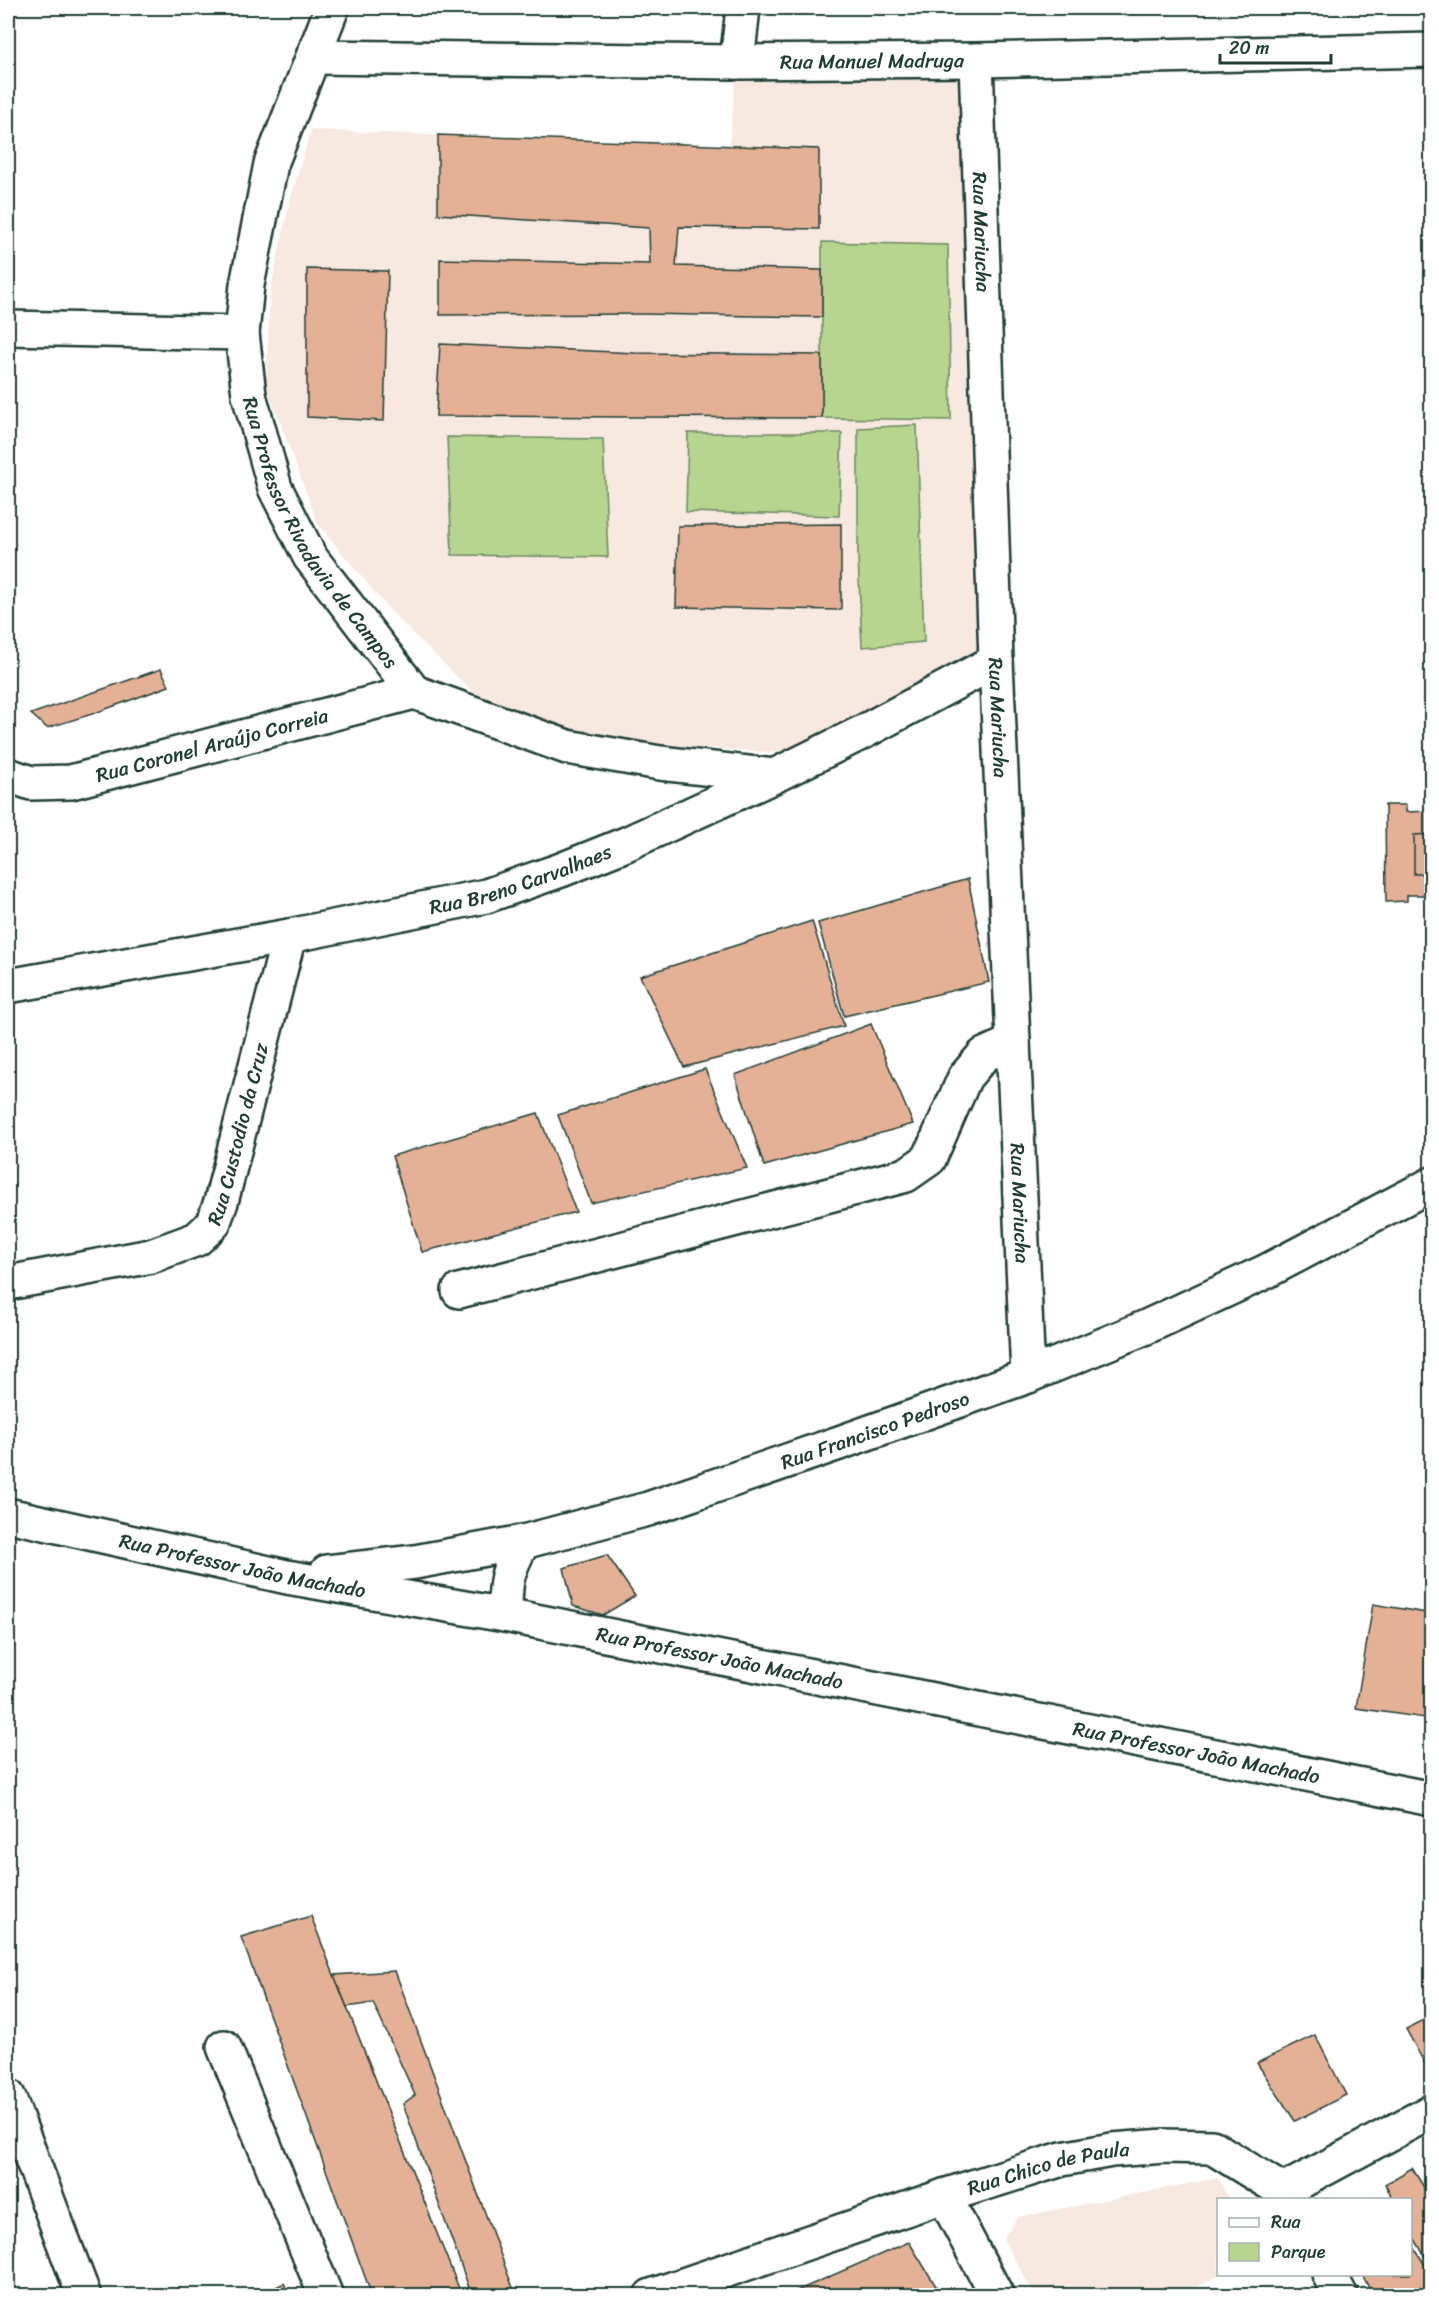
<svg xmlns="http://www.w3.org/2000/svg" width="1439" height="2303" font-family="Sriracha,sans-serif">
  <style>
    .built { fill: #f7e8e0 }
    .green { fill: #b7d58e; stroke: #6b8961; stroke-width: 1.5 }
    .building { fill: #e4b196; stroke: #1f3d34; stroke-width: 1.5 }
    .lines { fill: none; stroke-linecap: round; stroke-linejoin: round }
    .minor-casing { stroke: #1f3d34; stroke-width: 38 }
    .minor { stroke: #fff; stroke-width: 33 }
    .labels { text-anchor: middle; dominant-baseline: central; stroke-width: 4.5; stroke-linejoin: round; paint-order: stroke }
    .street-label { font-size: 20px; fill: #1f3d34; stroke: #fff }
  </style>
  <rect width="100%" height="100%" fill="#fff"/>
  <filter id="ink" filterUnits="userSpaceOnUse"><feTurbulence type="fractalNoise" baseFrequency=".0167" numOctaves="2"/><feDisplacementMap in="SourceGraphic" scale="12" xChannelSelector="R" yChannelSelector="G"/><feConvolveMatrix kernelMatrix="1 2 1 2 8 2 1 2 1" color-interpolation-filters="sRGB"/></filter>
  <g filter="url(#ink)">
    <path class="built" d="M962,49l37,590 -200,115 -240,-16 -86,-46 -83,-81 -72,-87 -52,-139 4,-92 19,-89 22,-74 418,17 8,-85z
      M1218,2178l11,21 -11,1 1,75 -39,20h-145l-32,-56 15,-22z"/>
    <path class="green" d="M822,242l126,3 3,175 -129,-2z
      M917,425l7,217 -62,5 -4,-90v-129z
      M688,433h154l-3,83 -153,-4z
      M447,437l156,2 5,118 -156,-2z"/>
    <path class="building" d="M438,135l381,14v80l-140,-2 -3,39 146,4v47l-180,-3 -202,1v-56l210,5 -1,-36 -211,-14z
      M307,269l81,2 -4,150 -77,-4z
      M440,344l195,9 187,2v63l-386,-2z
      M841,524v86l-165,-3 2,-81z
      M161,669l8,17 -74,27 -48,15 -16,-14z
      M1385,805h21v7l26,-1v84h-25v6l-21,1z
      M1432,834v40h-18v-39z
      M968,879l21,103 -145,34 -26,-93z
      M812,921l32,105 -160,41 -44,-91z
      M871,1024l42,100 -149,42 -29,-91z
      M705,1069l42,99 -156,35 -33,-88z
      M538,1113l38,99 -154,40 -30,-96z
      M607,1555l28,41 -32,19 -30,-9 -9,-38z
      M1373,1604l59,10v105l-76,-11z
      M311,1916l23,59 128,321h-90l-131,-359z
      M395,1971l121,325h-44l-69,-192 12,-9 -42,-92 -26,4 -13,-32z
      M1432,2016v61l-26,-48z
      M1315,2035l31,60 -51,26 -38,-58z
      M1412,2168l20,32v68l-22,-37v-31h-17l-8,-16z
      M1410,2241l22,35v20h-59l-11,-22h48z
      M909,2242l33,54h-157z
      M284,2283l5,13h-31z"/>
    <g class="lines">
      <g class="minor-casing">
        <g id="minor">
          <path id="s1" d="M332,8l-61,156 -24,121 -5,48 7,62 26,93 35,69 104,135 153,55 93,16 114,13"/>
          <path id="s2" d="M314,57l423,5 239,-2 456,-10"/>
          <path id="s3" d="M976,60l20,601 32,715"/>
          <path d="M737,62l6,-54"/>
          <path d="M8,328l234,5"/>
          <path id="s4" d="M8,775l23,8 40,-1 343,-90"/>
          <path id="s5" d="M8,986l281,-50 197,-40 75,-26 65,-26 148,-68 89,-44 133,-71"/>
          <path id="s6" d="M8,1283l143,-27 46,-17 16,-15 8,-22 68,-266"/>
          <path d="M459,1291l447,-116 23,-16 36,-82 19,-22 29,-13"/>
          <path id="s7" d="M8,1515l279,62 218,38 927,184"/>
          <path id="s8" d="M327,1572l88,-10 108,-20 125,-33 194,-67 186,-66 116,-48 121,-56 167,-88"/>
          <path d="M505,1615c0,-33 1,-43 18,-73"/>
          <path d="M224,2047l102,249"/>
          <path d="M8,2096l76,200"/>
          <path d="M1283,2191l149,-80"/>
          <path d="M944,2196l53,100"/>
          <path d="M1329,2274l12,22"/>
          <path id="s9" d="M651,2296l293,-100 118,-37 50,-9 53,-4 47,1 71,44 5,9"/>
        </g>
      </g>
      <use href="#minor" class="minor"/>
    </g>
  </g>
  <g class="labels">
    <g class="street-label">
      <text stroke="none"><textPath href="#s2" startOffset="558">Rua Manuel Madruga</textPath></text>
      <text stroke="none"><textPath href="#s3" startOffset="172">Rua Mariucha</textPath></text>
      <text stroke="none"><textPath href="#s1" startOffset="558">Rua Professor Rivadavia de Campos</textPath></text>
      <text stroke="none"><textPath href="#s3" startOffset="658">Rua Mariucha</textPath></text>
      <text stroke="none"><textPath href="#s4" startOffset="210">Rua Coronel Araújo Correia</textPath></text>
      <text stroke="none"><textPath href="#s5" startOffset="524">Rua Breno Carvalhaes</textPath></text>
      <text stroke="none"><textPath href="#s6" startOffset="310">Rua Custodio da Cruz</textPath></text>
      <text stroke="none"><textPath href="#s3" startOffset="1144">Rua Mariucha</textPath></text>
      <text stroke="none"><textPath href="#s8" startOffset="568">Rua Francisco Pedroso</textPath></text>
      <text stroke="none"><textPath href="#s7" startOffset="240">Rua Professor João Machado</textPath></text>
      <text stroke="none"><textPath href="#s7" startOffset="726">Rua Professor João Machado</textPath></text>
      <text stroke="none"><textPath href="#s7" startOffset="1212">Rua Professor João Machado</textPath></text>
      <text stroke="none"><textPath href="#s9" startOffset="418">Rua Chico de Paula</textPath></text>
    </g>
  </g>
  <rect width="1439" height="2303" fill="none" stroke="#fff" stroke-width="30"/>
  <rect x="15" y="15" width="1409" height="2273" fill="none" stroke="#1f3d34" stroke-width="2" filter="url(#ink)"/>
  <rect x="1217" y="2198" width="195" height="78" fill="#ffffff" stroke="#a5b1ae" stroke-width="1.5"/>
  <rect x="1229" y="2218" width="30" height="9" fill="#ffffff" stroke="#a5b1ae" stroke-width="1.5"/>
  <text x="1271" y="2228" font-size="18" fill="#1f3d34">Rua</text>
  <rect x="1229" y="2243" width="30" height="18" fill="#b7d58e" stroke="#a5b1ae" stroke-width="1.5"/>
  <text x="1271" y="2258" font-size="18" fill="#1f3d34">Parque</text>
  <path d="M1220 54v9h111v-9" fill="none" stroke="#1f3d34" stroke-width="3"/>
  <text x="1229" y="54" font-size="18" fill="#1f3d34" stroke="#ffffff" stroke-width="4.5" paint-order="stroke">20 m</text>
</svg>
